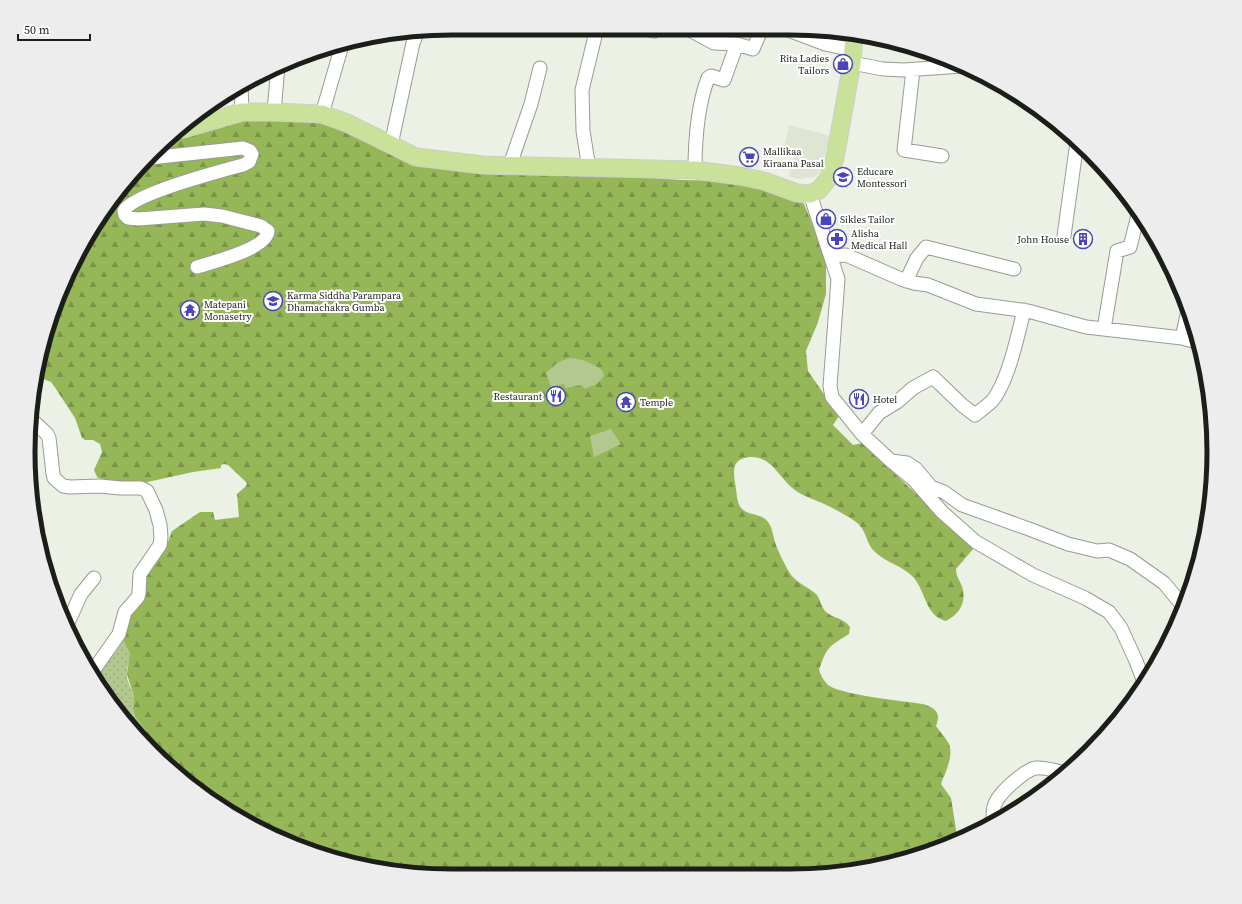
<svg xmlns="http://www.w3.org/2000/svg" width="1242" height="904" font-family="'Source Serif 4',serif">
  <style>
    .built { fill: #dee6d3 }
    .grass { fill: url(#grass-dots) }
    .forest { fill: url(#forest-firs) }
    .green { fill: #b2c88f }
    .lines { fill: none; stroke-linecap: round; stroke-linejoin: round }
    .minor-casing { stroke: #979c91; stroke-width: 15 }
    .major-casing { stroke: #cdcecc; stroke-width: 19 }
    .minor { stroke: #fff; stroke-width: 13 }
    .major { stroke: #c9e198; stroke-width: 17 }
    .labels { text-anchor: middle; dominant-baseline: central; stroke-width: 4; stroke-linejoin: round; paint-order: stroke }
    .poi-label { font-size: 10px; fill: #1c1e19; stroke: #fff; text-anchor: start }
    .rim { fill: none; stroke: #1c1e19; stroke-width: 5 }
  </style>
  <defs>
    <pattern id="grass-dots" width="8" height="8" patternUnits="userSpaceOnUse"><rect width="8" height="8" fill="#b2c88f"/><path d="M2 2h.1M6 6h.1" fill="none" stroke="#98ab7b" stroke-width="1.8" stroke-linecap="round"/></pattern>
    <pattern id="forest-firs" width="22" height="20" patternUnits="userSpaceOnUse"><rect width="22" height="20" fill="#96b757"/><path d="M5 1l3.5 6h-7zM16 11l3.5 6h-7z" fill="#7a9447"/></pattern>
  </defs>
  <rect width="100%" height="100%" fill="#ecf1e5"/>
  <path class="built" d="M789,125l42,11 -12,37 -5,4 -15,2 -11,-3 9,-25 -13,-4z"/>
  <path class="grass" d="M123,640l7,14v4l-3,12v8l7,19 -1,12 2,8 10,13 7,19 -36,-39 -22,-37z"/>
  <path class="forest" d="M240,115l67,1 106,46 269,18 54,1 50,13 18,10 22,53v37l-8,28 -12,29 2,20 31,45 -6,9 20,20 9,-2 112,105 -18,21c0,9 5,12 7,21 3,14 -5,25 -17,31 -22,-5 -20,-33 -35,-46 -11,-10 -27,-13 -38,-25 -7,-8 -7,-21 -17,-28 -10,-7 -23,-14 -34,-19 -11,-5 -23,-8 -32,-17 -12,-11 -20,-30 -40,-29 -21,2 -16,17 -14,32 1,6 1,15 6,20 7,7 20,4 26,13 5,6 5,16 8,23 2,6 12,27 17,32 6,7 17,11 24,18 3,4 4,11 8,16 8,8 18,6 25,16l-1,7c-21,13 -22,13 -30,36 2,5 4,10 8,14 11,11 77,17 96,20 13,4 18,9 13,22 4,6 10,12 13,18 5,12 -4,29 -8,40l10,14 6,38 -1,5 -4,3 -106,28 -422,3 -108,-21 -76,-35 -59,-42 -7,-12 -9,-8 -13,-8 -4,-7 -3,-12 -10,-13 -2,-8 1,-12 -7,-23 3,-20 -7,-14 -1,-8 15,-29 10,-28 21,-33 4,-11 28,-19h13l2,8 24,-3 -2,-23 9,-8 1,-3 -19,-18 -4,-1 -3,1v3l-28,4 -50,11 -38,-2 -8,-4 -3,-7 8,-18 -2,-8 -7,-4h-8l-3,-2 -7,-20 -19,-29 -5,-7 -10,-4h-6l8,-36 29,-77 61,-92 49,-43z"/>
  <path class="green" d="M569,358c12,0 23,5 33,12l2,6 -7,8 -13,5 -2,-4 -17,3 -1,-4 -13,3 -5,-14 11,-10z
    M611,429l10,15 -27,13 -4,-21z"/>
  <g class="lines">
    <g class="minor-casing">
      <path id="minor" d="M643,28l11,3 2,-3
        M686,28l28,15 23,1
        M783,28l42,16 28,6
        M852,63l31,6 21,1 58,-4
        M913,70l-9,80 38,6
        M241,86l1,26
        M274,112l4,-46
        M322,114l21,-72
        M391,145l22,-102 4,-10
        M150,158l93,-10 7,3 2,3 -3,8 -6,3c-22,6 -110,29 -119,46l1,4 3,3 10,1 66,-5 18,2 39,10 7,5c-1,18 -56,31 -71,36
        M510,165l21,-61 9,-36
        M589,168l-6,-37 -1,-41 15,-62
        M695,170c0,-31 2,-63 13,-92l3,-2 13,4 13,-36 16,5 9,-21
        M810,194l28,85 -8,107 2,11 30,37 29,27 23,19 28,32 34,30 57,33 52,23 24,14 12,16 15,33 8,21
        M1064,236l13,-94
        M831,256l15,-1 55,24 13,4 14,2 48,19 52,7 58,16 96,11 18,5
        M906,281l11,-23 9,-11 88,22
        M1104,329l13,-78 13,-4 7,-28 1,-7
        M1182,338l6,-27
        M32,420l15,14 2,4 4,36 1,4 9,8 7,1 30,-1 20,2h21l6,3 9,19 4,15 1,12 -1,8 -20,29 -1,19 -1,4 -13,15 -6,22 -26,37
        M862,434l17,-21 18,-11 16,-14 20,-11 29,28 13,10c6,-5 12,-9 17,-14 16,-19 26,-66 32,-91
        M891,461l16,2 9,6 15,18 13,5 18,13 67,24 39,15 29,7 12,-1 21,9 34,24 19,23
        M67,625l14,-31 13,-16
        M994,819l-1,-1c0,-7 0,-12 4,-18 5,-9 29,-31 39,-32 9,-1 20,3 28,5"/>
    </g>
    <g class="major-casing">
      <path id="major" d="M183,129l59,-17h32l48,2 25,9 69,34 67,8 212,5 45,6 24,5 33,12 13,1 9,-4 9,-11 7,-21 17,-95 2,-27"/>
    </g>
    <use href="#minor" class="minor"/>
    <use href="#major" class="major"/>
  </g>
  <defs>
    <g id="shop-ring" transform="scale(1)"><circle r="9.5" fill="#fff" stroke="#4945bb" stroke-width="1.5"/><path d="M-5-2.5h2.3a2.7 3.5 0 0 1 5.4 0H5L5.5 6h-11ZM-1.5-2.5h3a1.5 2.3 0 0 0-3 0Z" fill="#4945bb"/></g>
    <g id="supermarket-ring" transform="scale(1)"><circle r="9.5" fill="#fff" stroke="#4945bb" stroke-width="1.5"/><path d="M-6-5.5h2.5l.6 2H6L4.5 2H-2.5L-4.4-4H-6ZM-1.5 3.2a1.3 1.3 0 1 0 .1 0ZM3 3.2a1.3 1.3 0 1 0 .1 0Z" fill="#4945bb"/></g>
    <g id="school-ring" transform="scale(1)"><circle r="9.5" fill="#fff" stroke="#4945bb" stroke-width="1.5"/><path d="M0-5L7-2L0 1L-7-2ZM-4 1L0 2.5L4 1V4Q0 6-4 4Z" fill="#4945bb"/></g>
    <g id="pharmacy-ring" transform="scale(1)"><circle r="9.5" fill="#fff" stroke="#4945bb" stroke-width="1.5"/><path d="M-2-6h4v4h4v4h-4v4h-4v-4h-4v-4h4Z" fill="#4945bb"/></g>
    <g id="building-ring" transform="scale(1)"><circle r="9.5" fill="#fff" stroke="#4945bb" stroke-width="1.5"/><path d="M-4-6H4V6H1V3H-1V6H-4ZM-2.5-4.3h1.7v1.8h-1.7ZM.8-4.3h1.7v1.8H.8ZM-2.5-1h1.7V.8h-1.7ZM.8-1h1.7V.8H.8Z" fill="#4945bb"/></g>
    <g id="temple-ring" transform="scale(1)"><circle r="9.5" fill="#fff" stroke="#4945bb" stroke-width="1.5"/><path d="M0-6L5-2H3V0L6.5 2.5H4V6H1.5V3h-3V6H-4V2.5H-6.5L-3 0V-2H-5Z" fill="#4945bb"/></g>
    <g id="restaurant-ring" transform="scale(1)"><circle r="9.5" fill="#fff" stroke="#4945bb" stroke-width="1.5"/><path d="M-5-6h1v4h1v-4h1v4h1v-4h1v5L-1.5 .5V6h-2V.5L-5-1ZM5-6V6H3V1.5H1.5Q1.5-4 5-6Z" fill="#4945bb"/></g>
  </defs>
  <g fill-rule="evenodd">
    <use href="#shop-ring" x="843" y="64"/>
    <use href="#supermarket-ring" x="749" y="157"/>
    <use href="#school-ring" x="843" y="177"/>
    <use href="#shop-ring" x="826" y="219"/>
    <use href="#pharmacy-ring" x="837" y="239"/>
    <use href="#building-ring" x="1083" y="239"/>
    <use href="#school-ring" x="273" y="301"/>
    <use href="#temple-ring" x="190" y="310"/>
    <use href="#restaurant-ring" x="556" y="396"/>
    <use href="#restaurant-ring" x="859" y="399"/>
    <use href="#temple-ring" x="626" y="402"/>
  </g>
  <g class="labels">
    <g class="poi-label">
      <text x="829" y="58" text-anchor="end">Rita Ladies<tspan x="829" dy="12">Tailors</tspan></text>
      <text x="763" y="151">Mallikaa<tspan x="763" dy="12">Kiraana Pasal</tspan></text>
      <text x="857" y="171">Educare<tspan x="857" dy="12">Montessori</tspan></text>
      <text x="840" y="219">Sikles Tailor</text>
      <text x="851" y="233">Alisha<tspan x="851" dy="12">Medical Hall</tspan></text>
      <text x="1069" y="239" text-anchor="end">John House</text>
      <text x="287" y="295">Karma Siddha Parampara<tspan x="287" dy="12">Dhamachakra Gumba</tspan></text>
      <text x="204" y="304">Matepani<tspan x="204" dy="12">Monasetry</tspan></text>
      <text x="542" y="396" text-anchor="end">Restaurant</text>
      <text x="873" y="399">Hotel</text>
      <text x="640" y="402">Temple</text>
    </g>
  </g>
  <path d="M0 0H1242V904H0ZM452 35H790A417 417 0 0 1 1207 452V452A417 417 0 0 1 790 869H452A417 417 0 0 1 35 452V452A417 417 0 0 1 452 35Z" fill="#ededed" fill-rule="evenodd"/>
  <path class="rim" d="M452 35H790A417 417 0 0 1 1207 452V452A417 417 0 0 1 790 869H452A417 417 0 0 1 35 452V452A417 417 0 0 1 452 35Z"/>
  <path d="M18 34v6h72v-6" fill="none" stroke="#1c1e19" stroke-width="2"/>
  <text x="24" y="34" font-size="12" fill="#1c1e19" stroke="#ffffff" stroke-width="3" paint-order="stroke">50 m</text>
</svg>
